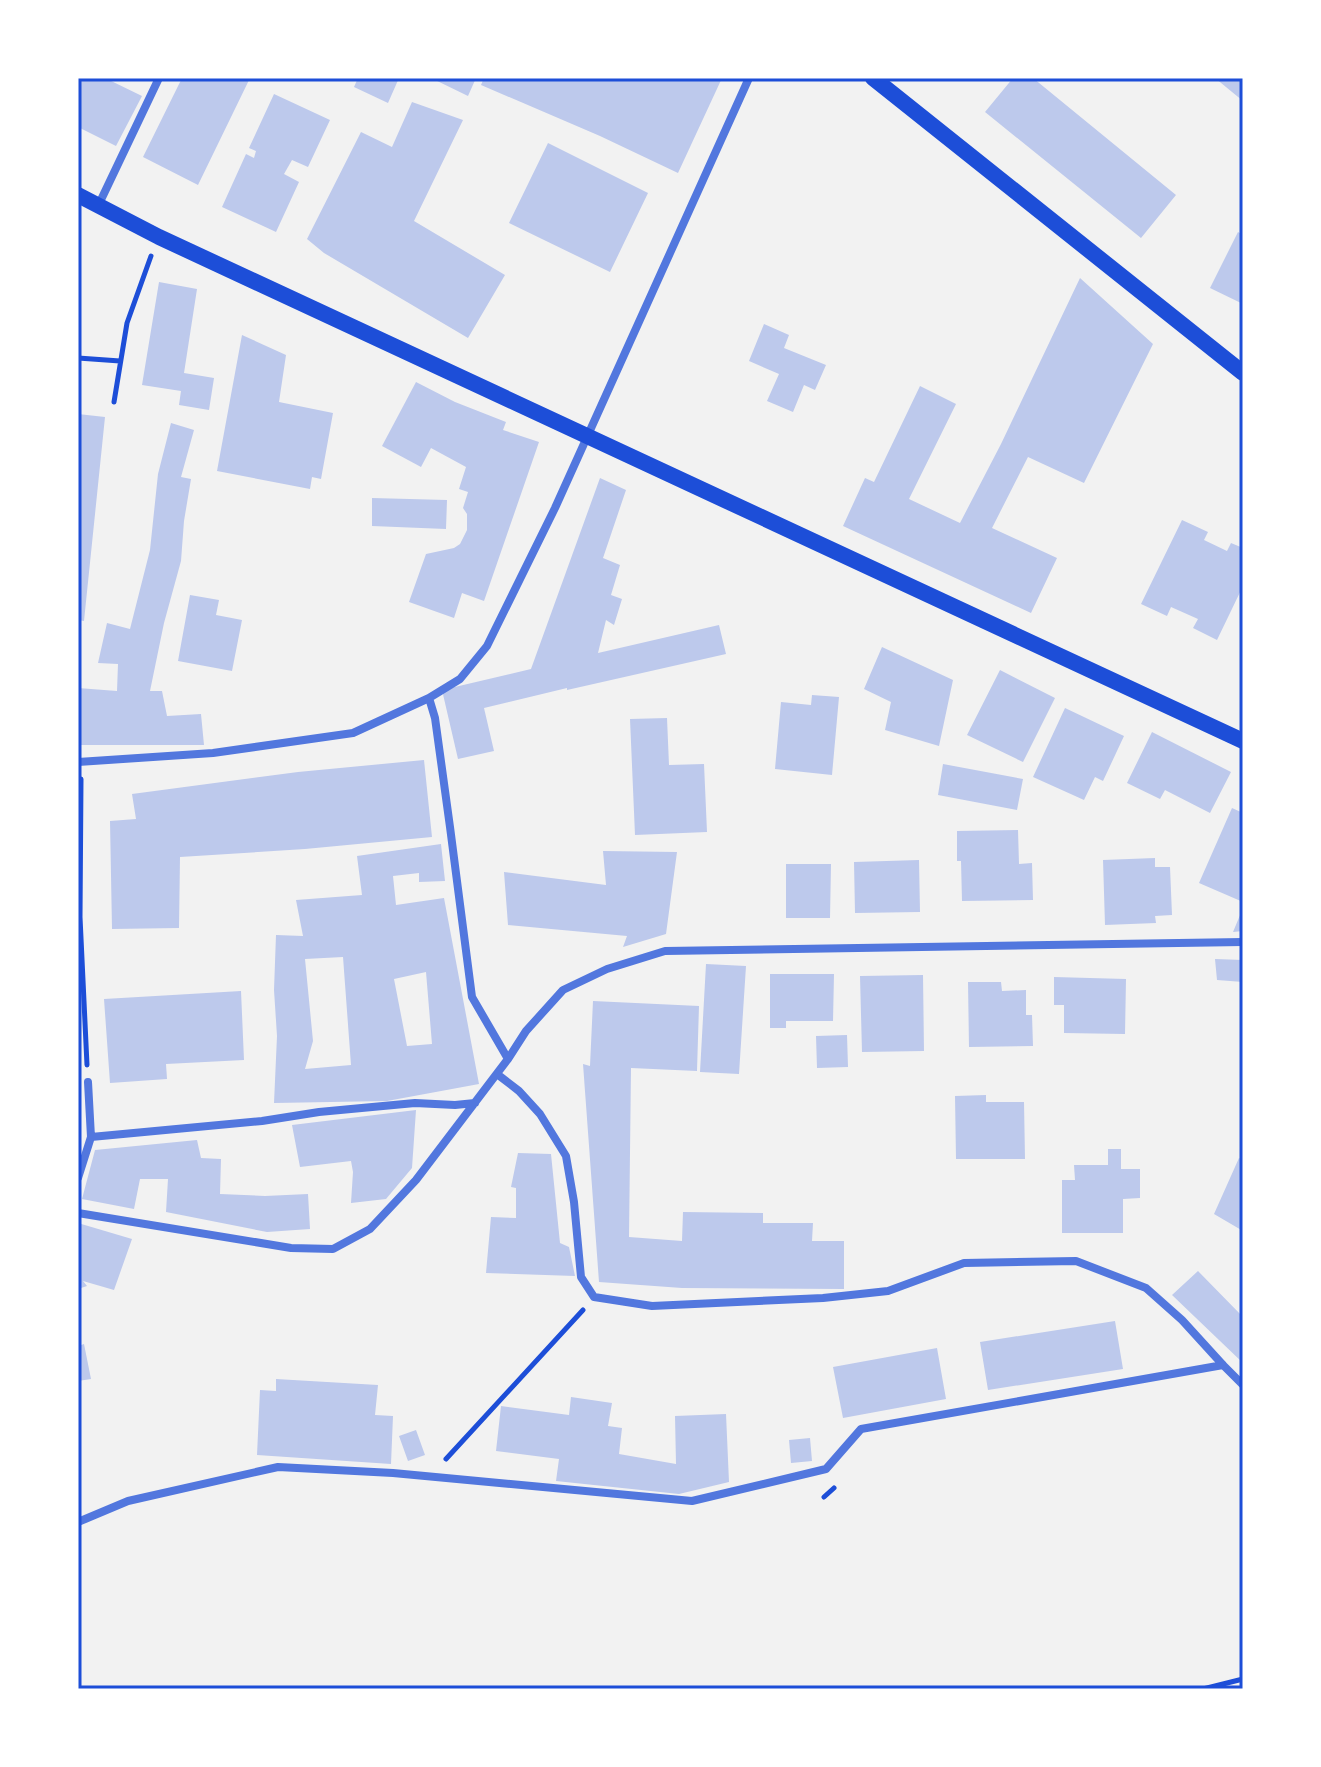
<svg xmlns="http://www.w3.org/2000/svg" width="1321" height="1767" font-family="'Fira Sans Condensed',sans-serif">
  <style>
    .building { fill: #bdc9ec; fill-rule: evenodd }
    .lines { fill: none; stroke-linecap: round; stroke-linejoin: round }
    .path { stroke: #1d4ed8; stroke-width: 5 }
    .minor { stroke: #5277de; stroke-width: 8 }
    .secondary { stroke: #1d4ed8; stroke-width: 16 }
    .neatline { fill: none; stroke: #1d4ed8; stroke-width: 3 }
  </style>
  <rect width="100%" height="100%" fill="#f2f2f2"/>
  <path class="building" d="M78,78h27l37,18 -26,50 -38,-19z
    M182,78h68l-52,107 -55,-28z
    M358,78h41l-11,25 -34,-16z
    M431,78h45l-8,18z
    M484,78h238l-44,95 -78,-37 -119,-51z
    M1013,78h20l143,117 -35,43 -156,-126z
    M1215,78h28v23z
    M274,94l56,26 -22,47 -16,-7 -8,14 15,8 -23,50 -54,-25 24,-53 8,4 2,-7 -7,-3z
    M412,102l51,18 -49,101 91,54 -37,63 -144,-85 -17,-14 54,-107 31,15z
    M548,143l100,50 -38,79 -101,-49z
    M1238,232l5,3v69l-33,-16z
    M1080,278l73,66 -69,139 -56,-26 -36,71 65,30 -26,55 -188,-87 22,-48 9,4 46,-96 36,18 -47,95 51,24 41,-79z
    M159,282l38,7 -13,84 30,5 -5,32 -30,-5 2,-14 -39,-6z
    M764,324l25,11 -5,13 42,17 -11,25 -11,-5 -11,27 -26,-11 12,-27 -30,-13z
    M242,335l44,20 -7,47 54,11 -12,66 -9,-2 -2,12 -93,-18z
    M416,382l39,20 51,20 -3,8 36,12 -55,159 -22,-8 -8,25 -45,-16 17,-48 28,-6 6,-4 7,-14v-16l-4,-6 5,-16 -9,-3 7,-22 -35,-19 -10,19 -39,-21z
    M78,414l27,3 -21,204 -6,-1z
    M171,423l23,7 -13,47 10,2 -7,42 -3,40 -17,62 -14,68h12l5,25 34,-2 3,31h-126v-57l39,3 1,-27 -20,-1 9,-40 23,6 20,-79 8,-76z
    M600,478l26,12 -23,68 17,7 -9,30 11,4 -8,26 -8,-5 -8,33 121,-28 7,29 -159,36v-2l-83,20 10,43 -36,8 -16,-69 89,-21z
    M372,498l75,2 -1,29 -74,-3z
    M1182,520l26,12 -4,8 23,11 4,-8 12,5v38l-26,54 -24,-12 5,-9 -27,-12 -4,9 -26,-12z
    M190,595l29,5 -3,15 26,5 -10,51 -54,-10z
    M882,647l71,33 -14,66 -54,-16 6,-28 -27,-13z
    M1000,670l55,28 -32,64 -56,-27z
    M812,695l27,2 -7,78 -57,-6 6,-67 30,3z
    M1065,708l59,28 -21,45 -8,-4 -11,23 -51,-23z
    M667,718l2,47 35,-1 3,68 -72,3 -5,-116z
    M1152,732l79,40 -21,41 -45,-23 -5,9 -33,-16z
    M424,760l8,77 -127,12 -125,8 -1,71 -67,1 -2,-108 26,-2 -4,-25 166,-22z
    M943,764l80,15 -6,31 -79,-15z
    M1232,808l11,5v89l-44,-19z
    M1018,830l1,34 13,-1 1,37 -71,1 -1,-40h-4v-30z
    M441,844l4,37 -26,1v-9l-26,3 3,29 48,-7 35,186 -92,17 -113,2 3,-67 -3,-46 2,-55 27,1 -7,-36 66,-5 -5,-39zM343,957l8,108 -46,4 8,-28 -8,-82zM426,972l6,72 -25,2 -13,-67z
    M603,851l74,1 -11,82 -43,13 4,-11 -119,-11 -4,-53 102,13z
    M1155,858v9h15l2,48 -17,1 1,7 -51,2 -2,-65z
    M919,860l1,52 -65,1 -1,-51z
    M786,864h45l-1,54h-44z
    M1243,908v23l-10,1z
    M1215,959l28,1v22l-26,-2z
    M706,964l40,2 -7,108 -39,-2z
    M770,974h64l-1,47h-47v7h-16z
    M923,975l1,76 -62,1 -2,-76z
    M1054,977l72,2 -1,55 -61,-1v-28h-10z
    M968,982h33l1,9 24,-1v25h6l1,31 -64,1z
    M241,991l3,69 -78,4 1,15 -57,4 -6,-84z
    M593,1001l106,5 -2,65 -66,-3 -2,169 53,4 1,-29 80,1v10h50l-1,18h32v48l-162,-1 -83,-6 -16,-218 7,2z
    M847,1035l1,32 -31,1 -1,-32z
    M986,1095v7h38l1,57h-69l-1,-63z
    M416,1110l-4,58 -26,31 -35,4 2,-31 -2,-11 -51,6 -8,-42z
    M197,1140l4,18 20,1 -1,35 45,2 43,-2 2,35 -43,3 -101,-20 2,-33h-28l-6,30 -52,-10 13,-49z
    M1108,1149h13v20h19v29l-17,1v34h-61v-53h13l-1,-15h34z
    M518,1153l33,1 9,89 9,4 6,29 -89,-3 5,-56 25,1v-30l-5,-1z
    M1239,1158l4,2v71l-29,-17z
    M78,1223l54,16 -18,51 -31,-9 4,5 -9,3z
    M1198,1271l45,46v46l-71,-68z
    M1115,1321l8,48 -135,21 -8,-48z
    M84,1344l7,35 -13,2v-35z
    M937,1348l9,51 -103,19 -10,-51z
    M276,1379l102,6 -3,30 18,1 -2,48 -134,-9 3,-65 16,1z
    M571,1397l41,6 -4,23 14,2 -3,26 57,10 -1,-48 51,-2 3,68 -50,12 -123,-13 3,-22 -63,-8 5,-45 68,9z
    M416,1430l9,25 -17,6 -9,-25z
    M810,1438l2,23 -21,2 -2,-23z"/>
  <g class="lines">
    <path class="path" d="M78,358l42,3
      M114,402l13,-79 24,-67
      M81,779l-1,138 7,148
      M446,1459l137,-149
      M824,1497l10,-9
      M1203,1689l40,-10"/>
    <path class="minor" d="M99,204l60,-126
      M429,698l6,20 15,109 22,170 36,62
      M78,762l135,-9 140,-20 76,-35 31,-19 27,-33 68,-138 194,-430
      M497,1074l22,17 21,23 26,42 8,46 7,75 13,20 58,9 171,-8 65,-7 76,-28 112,-2 70,27 36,32 41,45 20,20
      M91,1137l171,-16 57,-9 96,-9 40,2 20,-2
      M78,1178l13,-41 -3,-55
      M78,1213l213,35 42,1 37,-20 46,-49 92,-121 18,-28 37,-41 44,-21 58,-18 578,-9
      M78,1522l50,-21 150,-34 115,6 299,28 134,-32 35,-40 362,-64"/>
    <path class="secondary" d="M873,78l370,295
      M78,195l81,42 1084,504"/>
  </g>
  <rect width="1321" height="1767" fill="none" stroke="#ffffff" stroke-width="160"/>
  <rect x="80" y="80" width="1161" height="1607" class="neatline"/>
</svg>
